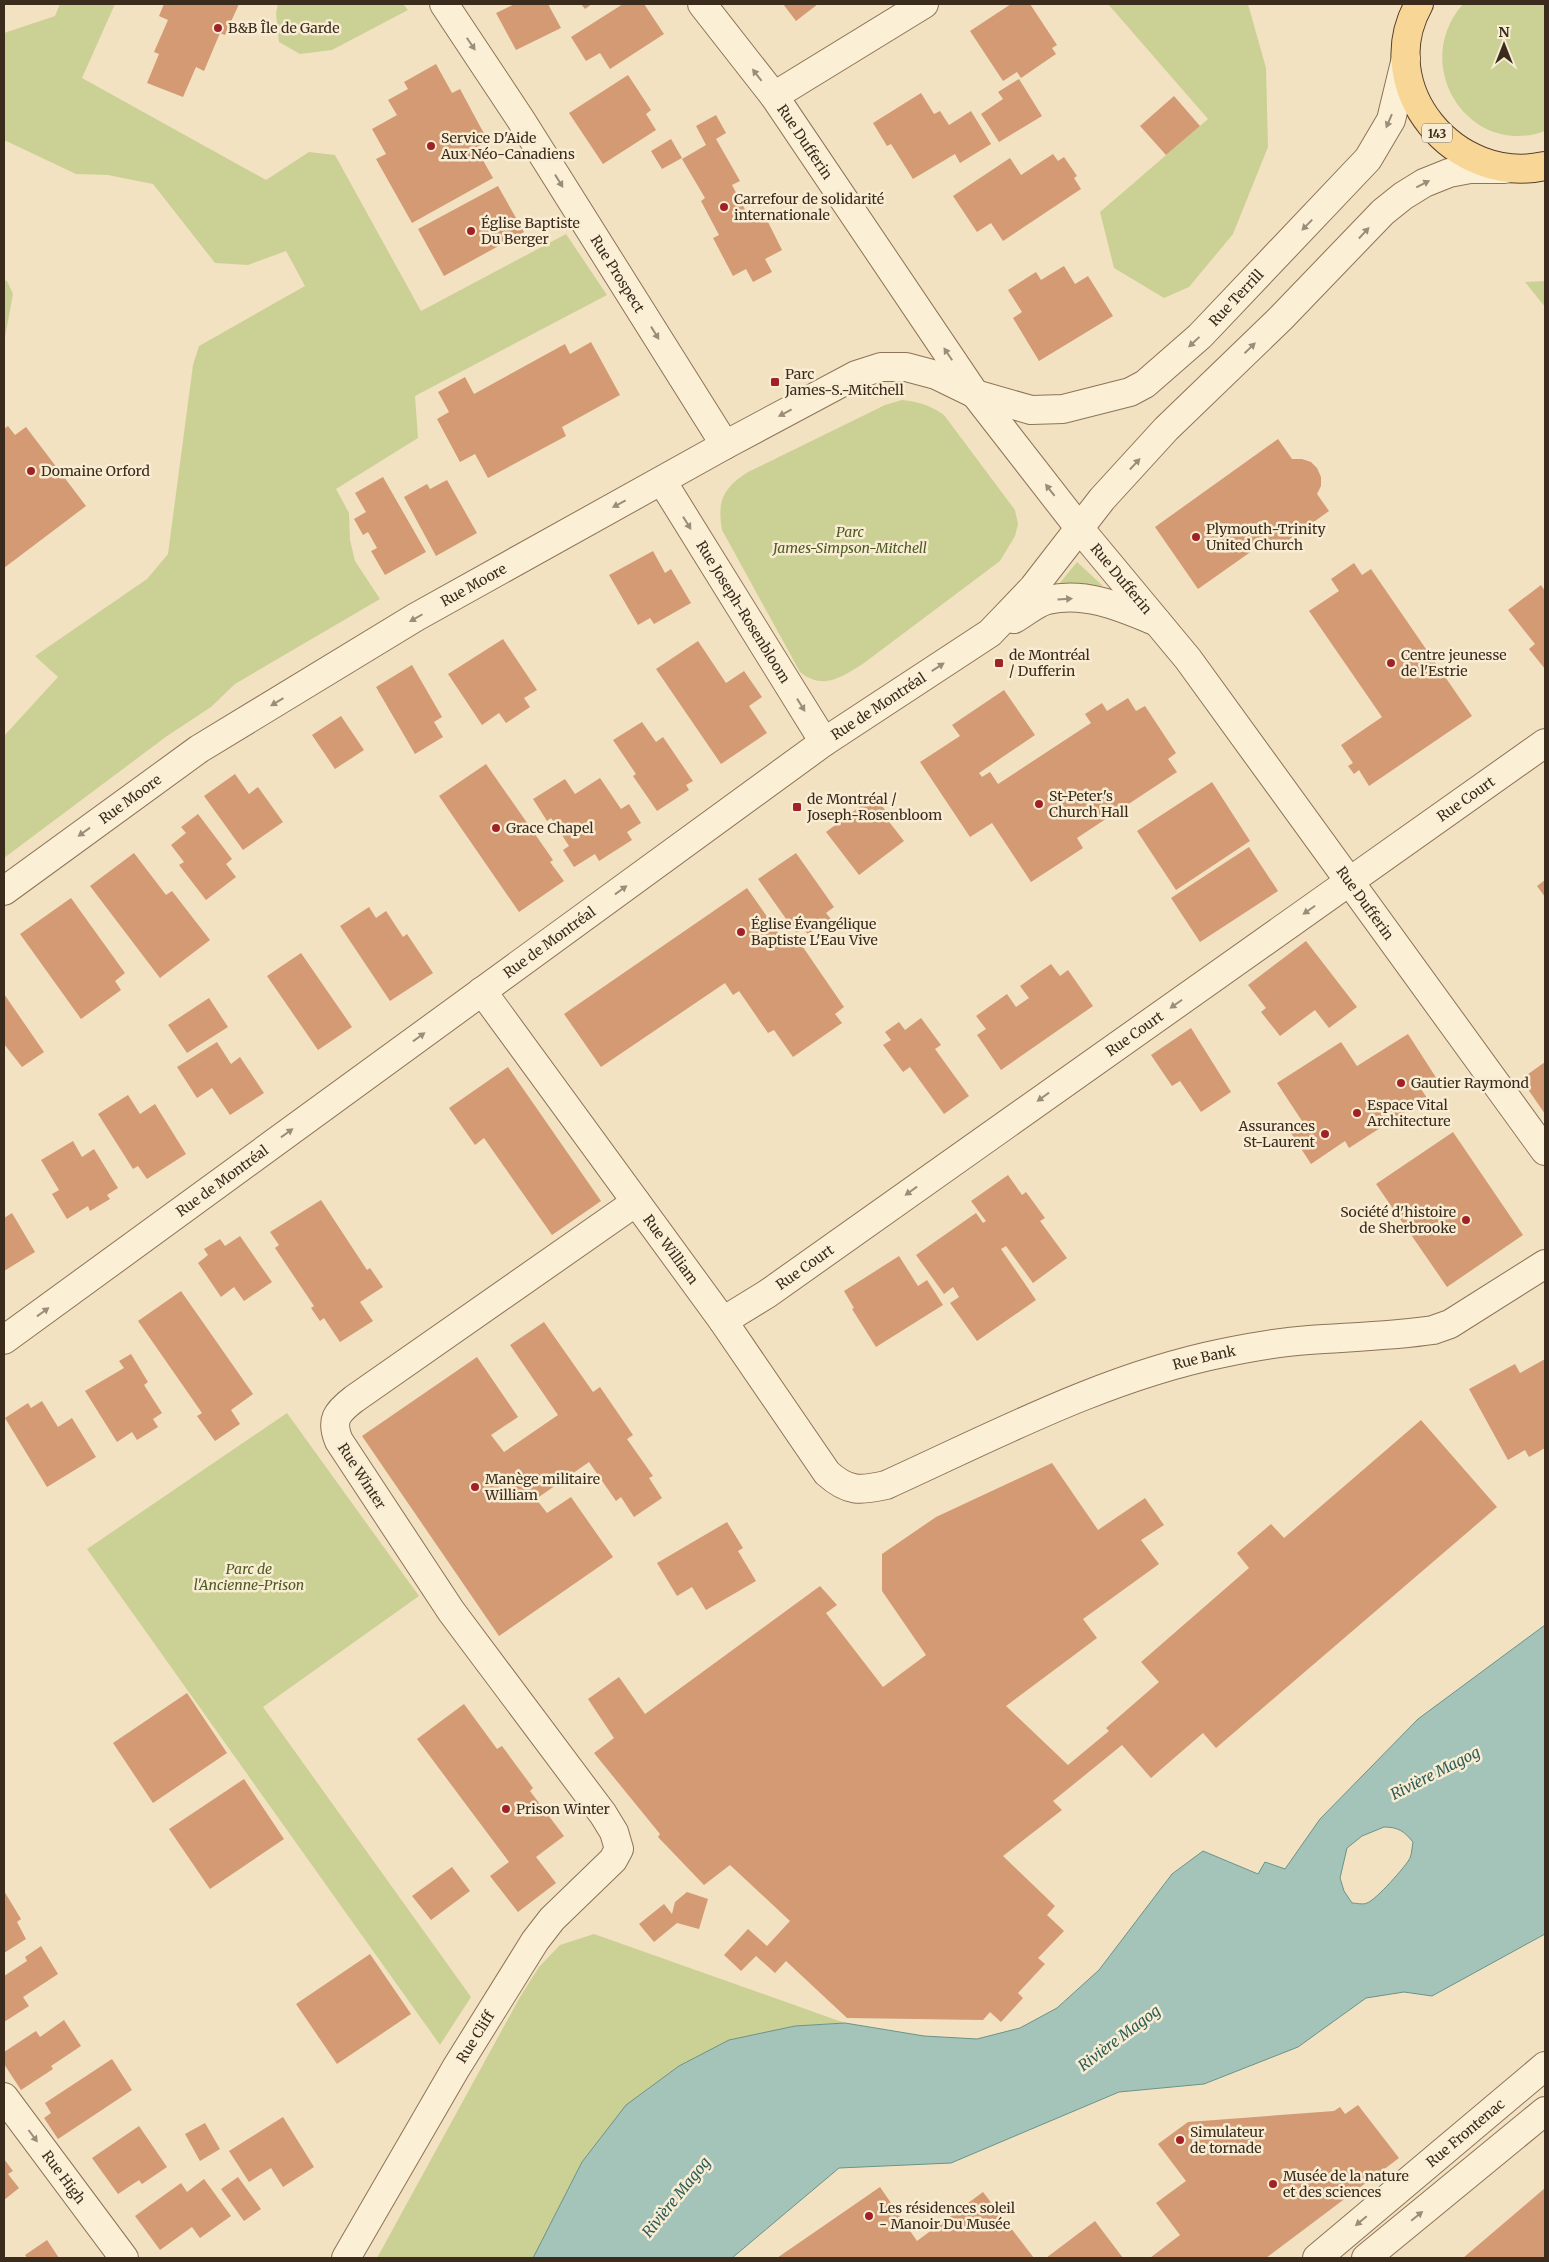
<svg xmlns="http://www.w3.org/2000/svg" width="1549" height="2262" font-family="Merriweather,serif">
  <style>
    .green { fill: #cbd194 }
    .water { fill: #a4c4ba; stroke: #6a9388; fill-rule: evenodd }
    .building { fill: #d39a74 }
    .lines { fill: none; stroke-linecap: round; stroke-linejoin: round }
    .minor-casing { stroke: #8d7357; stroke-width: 30 }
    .major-casing { stroke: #5a402c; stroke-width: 30 }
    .minor { stroke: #fbefd6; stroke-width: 28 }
    .major { stroke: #f8d796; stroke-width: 28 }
    .oneway { fill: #9b8d7a }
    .poi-dot { fill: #a12226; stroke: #f8ecd2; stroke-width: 2 }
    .labels { text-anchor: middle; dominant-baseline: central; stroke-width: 5; stroke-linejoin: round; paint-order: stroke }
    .shield { fill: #f8ecd2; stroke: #746553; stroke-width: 1 }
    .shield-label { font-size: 12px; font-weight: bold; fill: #3b2b1d }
    .poi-label { font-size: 14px; fill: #3b2b1d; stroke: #f8ecd2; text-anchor: start }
    .street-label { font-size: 14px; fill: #3b2b1d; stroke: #f8ecd2 }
    .park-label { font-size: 14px; font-style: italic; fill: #4d5a22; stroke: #f8ecd2 }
    .water-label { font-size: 15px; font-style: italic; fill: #2b5c58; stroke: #f8ecd2 }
  </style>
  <rect width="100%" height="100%" fill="#f2e2c2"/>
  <path class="green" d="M60,4h55l-33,74 184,102 43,-28 26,3 86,156 145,-77 41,61 -192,101 3,42 -82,51 13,24 1,27 5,21 25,38 -145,85 -24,23 -44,29 -163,122v-122l54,-59 -23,-21 112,-77 21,-25 25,-189 6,-19 106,-60 -19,-35 -38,14 -33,-2 -62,-79 -45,-9 -32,-1 -72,-34v-107l51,-17z
    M278,4h125l5,6 -76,40 -32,4 -21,-12 -3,-29z
    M1108,4h140l18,64 2,79 -35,87 -44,53 -25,11 -50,-30 -14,-56 108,-93z
    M1463,4h82v127c-76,28 -136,-66 -82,-127z
    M4,280l3,1 6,13 -9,48z
    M1545,281v26l-20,-25z
    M902,400c17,2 28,5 42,15l71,95 3,14 -3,12 -15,25 -136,102c-22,14 -41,28 -64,9l-78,-142c-5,-29 1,-42 26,-58l137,-67z
    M1077,562l26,24 -44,-2z
    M287,1413l132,183 -156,111 208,290 -31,48 -353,-496z
    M594,1934l251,89 -50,3 -116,40 -52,39 -45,57 -49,96h-156l143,-261 19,-30 21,-22z"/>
  <path class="water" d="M1545,1625v309l-113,62 -28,-4 -38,6 -68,49 -94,37 -85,8 -168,71 -112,5 -107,90h-199l49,-96 44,-57 53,-39 50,-26 66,-14 50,-3 79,13 53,3 43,-11 37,-20 42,-38 73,-96 31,-23 55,23 7,-12 20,7 35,-50 98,-100zM1384,1827c14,0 20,4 29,15 -1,5 -1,11 -3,16 -3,7 -35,43 -43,45 -4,2 -11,0 -15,0l-8,-12 -4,-13 7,-30 15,-12z"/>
  <path class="building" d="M164,4h75l-14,31 -5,-2 -16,38 -8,-4 -13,30 -36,-14 12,-29 -5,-2 14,-32 -9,-4z
    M515,4h33l13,24 -45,22 -20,-37z
    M581,4h11l-7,5z
    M623,4h21l20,30 -54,35 -10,-16 -14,8 -15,-24z
    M783,4h35l-22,17z
    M1011,4h19l27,41 -5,3 4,6 -35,24 -4,-6 -14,9 -33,-50z
    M436,64l16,29 8,-4 28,52 -12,7 17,30 -81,45 -36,-64 10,-5 -14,-25 25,-14 -9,-15 20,-11 -4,-7z
    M628,75l23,35 -5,4 10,16 -53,34 -34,-51z
    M1019,79l23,37 -43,26 -18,-28 22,-15 -5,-7z
    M921,93l13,21 6,-3 9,14 22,-14 20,33 -31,19 -5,-9 -42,25 -22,-35 -4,2 -14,-23z
    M1174,96l26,30 -34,29 -26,-29z
    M716,115l10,18 -10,6 24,42 -8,4 18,34 13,-7 19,38 -17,9 7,13 -19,10 -7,-13 -13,7 -20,-38 6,-3 -18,-34 4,-3 -23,-39 24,-14 -10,-19z
    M671,139l11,19 -20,11 -11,-18z
    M1053,154l5,7 6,-4 13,19 -3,2 7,11 -78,52 -12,-18 -14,9 -24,-36 57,-38 11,17z
    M498,186l26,46 -80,44 -26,-47z
    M1064,266l11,18 13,-8 25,40 -74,45 -26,-43 9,-6 -14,-22 28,-18 5,8z
    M591,342l29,53 -58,32 4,9 -78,42 -13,-24 -15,8 -23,-43 12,-7 -11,-20 27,-15 9,17 91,-50 5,10z
    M8,426l7,9 11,-8 60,79 -82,62v-139z
    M1278,439l14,20h10l9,3 6,6 4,9v9l-4,8 12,17 -53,38 -7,-10 -71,50 -43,-62z
    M383,477l43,75 -41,23 -14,-24 6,-3 -9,-16 -5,3 -9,-16 12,-7 -11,-19z
    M447,480l30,53 -41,23 -32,-59 23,-13 3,5z
    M653,551l12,22 6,-4 20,34 -37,21 -4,-6 -12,7 -29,-50z
    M1354,563l8,12 9,-6 101,147 -103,70 -10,-16 -5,4 -6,-8 5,-3 -12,-18 41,-28 -73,-106 30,-20 -8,-12z
    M1541,585l4,6v78l-16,-20 6,-5 -27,-34z
    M503,639l34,51 -13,8 6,9 -24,16 -7,-10 -17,12 -34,-51z
    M698,641l28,42 18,-12 18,26 -13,9 18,27 -46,31 -65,-95z
    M412,665l30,52 -8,5 9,15 -28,17 -39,-67z
    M1004,690l31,45 -56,38 3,4 8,-5 8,12 93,-61 -6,-9 17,-11 5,8 21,-13 8,13 9,-5 31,47 -8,6 9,13 -100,66 6,10 -52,34 -39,-59 -22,14 -50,-75 40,-26 -8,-11z
    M341,716l23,34 -29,19 -23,-34z
    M642,722l14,20 7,-5 30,44 -7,4 3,5 -32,21 -24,-35 3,-2 -23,-34z
    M486,764l67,96 -3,2 14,19 -45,31 -80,-116z
    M235,774l14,20 9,-7 25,35 -40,28 -39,-54z
    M600,778l21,31 8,-5 12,19 -14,9 5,8 -33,21 -4,-7 -21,13 -11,-17 6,-4 -18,-28 -4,3 -14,-22 32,-20 10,15z
    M1212,782l38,59 -74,49 -39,-59z
    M874,796l12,15 -3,3 21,27 -45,34 -33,-43z
    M198,814l34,45 -6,5 10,13 -30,23 -27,-35 5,-3 -13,-17 15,-12 -5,-6z
    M1249,847l29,44 -78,51 -29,-44z
    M134,853l32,42 6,-4 38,49 -50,38 -70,-92z
    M796,853l38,54 -8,6 5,6 -23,15 -5,-5 -7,4 -38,-54z
    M1545,880v17l-8,-11z
    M747,888l37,53 10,-7 50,73 -9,7 7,9 -49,34 -19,-27 -6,3 -29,-42 -6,4 -8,-12 -124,84 -37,-53z
    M71,898l54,75 -10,8 6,9 -40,29 -61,-85z
    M369,907l7,11 10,-7 17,26 4,-3 26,39 -43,28 -50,-75z
    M1306,941l51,66 -28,21 -14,-18 -35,26 -19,-24 5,-4 -18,-23z
    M301,953l51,74 -34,23 -51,-74z
    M1051,964l9,12 8,-6 25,36 -92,64 -24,-35 9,-6 -10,-13 31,-22 9,13 13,-9 -9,-12z
    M4,994l40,58 -22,15 -18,-23z
    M209,998l19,29 -41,26 -19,-28z
    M921,1018l20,27 -6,4 34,47 -25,18 -34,-47 -7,5 -20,-27 8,-5 -6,-8 14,-10 6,8z
    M1191,1028l40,64 -30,20 -21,-31 -8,5 -21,-31z
    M1408,1034l29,45 -16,10 6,9 -78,50 -4,-7 -34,23 -22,-34 13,-9 -25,-38 64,-41 16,24z
    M217,1042l14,22 9,-7 24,36 -34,22 -18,-27 -15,10 -20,-31z
    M1545,1062v52l-24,-35z
    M508,1067l93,134 -49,34 -68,-97 -9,7 -26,-37z
    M128,1095l12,19 15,-10 31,50 -39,25 -9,-13 -5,3 -35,-55z
    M1453,1132l70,103 -76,52 -71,-103z
    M73,1141l9,16 12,-8 24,39 -11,7 3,4 -20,12 -2,-5 -21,13 -15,-25 7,-4 -18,-30z
    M1008,1175l14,20 4,-3 19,26 -5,3 27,37 -34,25 -27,-37 -5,3 35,51 -59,41 -27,-38 9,-6 -6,-10 -9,7 -28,-39 60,-42 7,10 3,-2 -15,-20z
    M321,1200l46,70 3,-2 13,19 -23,15 13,19 -33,21 -16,-24 -4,3 -9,-13 3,-2 -39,-58 4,-3 -9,-13z
    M12,1213l23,39 -31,19v-53z
    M240,1236l32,46 -28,19 -10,-14 -13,10 -23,-34 10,-8 -4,-6 16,-10 5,7z
    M899,1256l19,30 9,-6 16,25 -67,42 -24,-38 2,-1 -10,-17z
    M181,1291l72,103 -22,16 9,14 -25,17 -18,-25 5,-3 -64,-92z
    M544,1322l49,70 7,-5 33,48 -6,4 26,37 -4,2 13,20 -28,19 -13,-20 -5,4 -27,-39 -53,37 11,14 24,-16 42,60 -114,79 -137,-200 115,-79 41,60 -27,18 13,17 54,-37 -48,-70z
    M131,1354l17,28 -4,3 18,28 -9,6 5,8 -21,13 -5,-8 -15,10 -32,-51 39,-23 -5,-7z
    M1545,1359v89l-16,9 -4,-7 -17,10 -39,-71 46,-25 5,9z
    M42,1401l16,26 14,-9 24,39 -49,30 -42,-69 23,-15 3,5z
    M1421,1420l76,87 -281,241 -13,-15 -52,45 -29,-33 -69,56 9,9 -59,46 52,50 -8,9 17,16 -26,27 7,6 -27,29 5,5 -22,24 -11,-10 -7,8 -136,-2 -61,-57 -11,12 -19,-17 -15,15 -17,-16 24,-26 19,17 23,-25 -60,-56 -26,20 -46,-48 2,-3 -66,-81 20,-15 -26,-39 31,-22 26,37 175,-128 17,19 -11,8 57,74 43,-32 -44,-64v-37l54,-37 116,-54 46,67 47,-32 19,27 -23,15 18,24 -76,55 14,19 -91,68 62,59 41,-34 -3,-3 53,-46 -18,-20 108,-94 -12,-15 34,-29 13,14z
    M727,1522l16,26 -5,3 18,30 -50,29 -14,-23 -15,9 -20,-33z
    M187,1693l40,60 -74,50 -40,-60z
    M464,1704l33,45 5,-3 31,42 -3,3 34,45 -28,21 20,26 -38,29 -28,-36 19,-14 -92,-123z
    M244,1779l40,60 -74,50 -41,-60z
    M452,1867l18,24 -39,29 -19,-24z
    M4,1891l17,28 -4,3 9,17 -22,14z
    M687,1892l21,7 -9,30 -22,-6 -23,19 -15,-18 25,-20 8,10 3,-12z
    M41,1946l17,28 -35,23 6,9 -25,16v-46l23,-15 -2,-4z
    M370,1954l41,60 -74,50 -41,-60z
    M64,2020l17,26 -30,20 2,3 -32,21 -17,-26v-12l32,-21 4,6z
    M112,2059l20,31 -74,49 -14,-21 7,-5 -6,-10z
    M1358,2105l41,53 -133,100h-116l30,-23 -24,-32 30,-22 -28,-37 30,-22 146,-11 6,-4 5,7z
    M283,2117l31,50 -31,20 -12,-19 -22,14 -20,-31z
    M205,2123l15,26 -20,12 -15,-27z
    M139,2126l28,41 -25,17 -3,-4 -21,14 -26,-36z
    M4,2159l9,12 -5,3 11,14 -15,12z
    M238,2177l23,32 -17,12 -23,-32z
    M204,2179l27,37 -31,22 -8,-11 -32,23 -25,-34 46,-33 6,9z
    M880,2187l37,54 66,-49 51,66h-257z
    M1545,2188v70h-82z
    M1095,2221l28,37h-77z
    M47,2240l12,18h-32l-2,-3z"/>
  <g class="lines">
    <g class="minor-casing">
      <g id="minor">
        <path id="s1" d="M444,4l77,116 204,325"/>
        <path id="s2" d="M702,4l72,92 201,298 105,135 108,130 357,492"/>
        <path d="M774,96l150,-92"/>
        <path id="s3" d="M662,481l162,261"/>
        <path d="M1014,619c11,-6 23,-17 34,-19 38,-9 75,8 109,22"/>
        <path id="s4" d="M4,891l195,-142 217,-132 309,-172 131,-70 25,-8h25l30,8 39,19 56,16 32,-1 67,-17 15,-8 55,-48 168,-177 23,-39 15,-62"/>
        <path id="s5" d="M482,991l241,330 104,152c21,19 33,18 59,12 110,-50 219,-108 337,-132 28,-6 57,-11 86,-13 41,-3 84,-4 124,-10l17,-6 95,-60"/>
        <path id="s6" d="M723,1321l44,-27 778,-551"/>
        <path id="s7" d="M4,1340l820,-598 166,-109 43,-45 69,-89 64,-70 114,-110 103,-107 20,-16 21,-13 25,-10 21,-4h35"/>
        <path id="s8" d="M4,2097l120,161"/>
        <path id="s9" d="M346,2258l110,-190 79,-127 17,-22 61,-59 6,-11 -5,-17 -11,-18 -152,-203 -112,-170c-9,-21 -2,-29 15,-42l282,-197"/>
        <path id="s10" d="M1317,2258l228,-192"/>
        <path d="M1366,2258l179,-147"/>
      </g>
    </g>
    <g class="major-casing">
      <path id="major" d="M1419,4c-47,84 36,182 126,162"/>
    </g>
    <use href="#minor" class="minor"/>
    <use href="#major" class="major"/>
  </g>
  <defs><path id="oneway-solid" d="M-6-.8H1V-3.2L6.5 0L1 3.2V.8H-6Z" transform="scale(1.25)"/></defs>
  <g class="oneway">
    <use href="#oneway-solid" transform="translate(471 44) rotate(56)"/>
    <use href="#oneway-solid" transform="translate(757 75) rotate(-128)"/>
    <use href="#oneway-solid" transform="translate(1389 121) rotate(113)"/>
    <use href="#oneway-solid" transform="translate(559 181) rotate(58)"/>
    <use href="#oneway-solid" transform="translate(1423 184) rotate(-27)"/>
    <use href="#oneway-solid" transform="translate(1307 225) rotate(134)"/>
    <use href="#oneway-solid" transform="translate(1364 233) rotate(-47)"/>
    <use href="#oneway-solid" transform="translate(655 333) rotate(58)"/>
    <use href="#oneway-solid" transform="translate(1194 342) rotate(137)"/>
    <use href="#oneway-solid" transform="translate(1250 348) rotate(-44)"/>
    <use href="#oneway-solid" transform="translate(948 354) rotate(-124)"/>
    <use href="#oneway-solid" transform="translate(785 413) rotate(152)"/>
    <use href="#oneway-solid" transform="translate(1135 464) rotate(-47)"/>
    <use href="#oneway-solid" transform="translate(1050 490) rotate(-128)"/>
    <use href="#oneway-solid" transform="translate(619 504) rotate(152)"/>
    <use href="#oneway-solid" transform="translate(687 523) rotate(58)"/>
    <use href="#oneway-solid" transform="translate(1065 599) rotate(-4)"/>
    <use href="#oneway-solid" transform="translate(416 618) rotate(150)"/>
    <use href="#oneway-solid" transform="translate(938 667) rotate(-33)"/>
    <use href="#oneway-solid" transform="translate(277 702) rotate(149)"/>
    <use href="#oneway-solid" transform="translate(801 705) rotate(58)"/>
    <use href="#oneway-solid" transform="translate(84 832) rotate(144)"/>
    <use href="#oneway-solid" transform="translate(621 890) rotate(-36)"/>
    <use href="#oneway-solid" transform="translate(1309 910) rotate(145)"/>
    <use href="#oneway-solid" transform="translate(1176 1004) rotate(145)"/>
    <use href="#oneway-solid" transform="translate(419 1037) rotate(-36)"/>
    <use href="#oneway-solid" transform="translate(1043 1097) rotate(144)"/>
    <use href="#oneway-solid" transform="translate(287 1133) rotate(-36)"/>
    <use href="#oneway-solid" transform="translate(911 1191) rotate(144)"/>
    <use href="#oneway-solid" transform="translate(43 1312) rotate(-36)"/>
    <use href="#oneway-solid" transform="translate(33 2136) rotate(53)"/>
    <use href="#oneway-solid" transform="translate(1417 2216) rotate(-39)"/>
    <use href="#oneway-solid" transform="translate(1361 2221) rotate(140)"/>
  </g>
  <g class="poi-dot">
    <circle cx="218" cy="28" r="5"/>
    <circle cx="431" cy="146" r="5"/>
    <circle cx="724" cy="207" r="5"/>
    <circle cx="471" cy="231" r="5"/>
    <rect x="770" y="377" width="10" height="10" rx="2.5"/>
    <circle cx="31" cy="471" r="5"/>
    <circle cx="1196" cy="537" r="5"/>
    <rect x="994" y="658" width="10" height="10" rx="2.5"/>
    <circle cx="1391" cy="663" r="5"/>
    <circle cx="1039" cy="804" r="5"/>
    <rect x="792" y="802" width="10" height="10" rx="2.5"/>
    <circle cx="496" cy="828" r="5"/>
    <circle cx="741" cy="932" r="5"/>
    <circle cx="1401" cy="1083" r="5"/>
    <circle cx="1357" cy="1113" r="5"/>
    <circle cx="1325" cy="1134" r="5"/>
    <circle cx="1466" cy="1220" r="5"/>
    <circle cx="475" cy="1487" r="5"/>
    <circle cx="506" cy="1809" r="5"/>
    <circle cx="1180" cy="2140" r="5"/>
    <circle cx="1273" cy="2184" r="5"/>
    <circle cx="869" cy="2216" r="5"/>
  </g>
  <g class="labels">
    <rect class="shield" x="1422" y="123.5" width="30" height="19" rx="4"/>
    <g class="shield-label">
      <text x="1437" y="133">143</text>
    </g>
    <g class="poi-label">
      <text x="228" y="28">B&amp;B Île de Garde</text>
      <text x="441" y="138">Service D'Aide<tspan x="441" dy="16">Aux Néo-Canadiens</tspan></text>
      <text x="734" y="199">Carrefour de solidarité<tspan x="734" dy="16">internationale</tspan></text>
      <text x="481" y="223">Église Baptiste<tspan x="481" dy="16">Du Berger</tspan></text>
      <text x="785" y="374">Parc<tspan x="785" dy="16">James-S.-Mitchell</tspan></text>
      <text x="41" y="471">Domaine Orford</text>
      <text x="1206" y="529">Plymouth-Trinity<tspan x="1206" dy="16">United Church</tspan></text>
      <text x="1009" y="655">de Montréal<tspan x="1009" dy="16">/ Dufferin</tspan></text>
      <text x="1401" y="655">Centre jeunesse<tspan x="1401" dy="16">de l'Estrie</tspan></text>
      <text x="1049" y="796">St-Peter's<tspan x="1049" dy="16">Church Hall</tspan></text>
      <text x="807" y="799">de Montréal /<tspan x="807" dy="16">Joseph-Rosenbloom</tspan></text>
      <text x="506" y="828">Grace Chapel</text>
      <text x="751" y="924">Église Évangélique<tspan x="751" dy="16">Baptiste L'Eau Vive</tspan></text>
      <text x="1411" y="1083">Gautier Raymond</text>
      <text x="1367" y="1105">Espace Vital<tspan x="1367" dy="16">Architecture</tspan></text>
      <text x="1315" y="1126" text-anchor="end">Assurances<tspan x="1315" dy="16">St-Laurent</tspan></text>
      <text x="1456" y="1212" text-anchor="end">Société d'histoire<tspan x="1456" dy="16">de Sherbrooke</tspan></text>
      <text x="485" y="1479">Manège militaire<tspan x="485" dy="16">William</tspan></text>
      <text x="516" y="1809">Prison Winter</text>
      <text x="1190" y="2132">Simulateur<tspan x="1190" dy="16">de tornade</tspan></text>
      <text x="1283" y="2176">Musée de la nature<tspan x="1283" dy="16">et des sciences</tspan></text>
      <text x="879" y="2208">Les résidences soleil<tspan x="879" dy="16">- Manoir Du Musée</tspan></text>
    </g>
    <g class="street-label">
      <text stroke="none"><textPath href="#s2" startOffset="172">Rue Dufferin</textPath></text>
      <text stroke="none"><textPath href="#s1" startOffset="321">Rue Prospect</textPath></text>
      <text stroke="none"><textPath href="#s4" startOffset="1425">Rue Terrill</textPath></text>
      <text stroke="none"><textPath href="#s2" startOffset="712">Rue Dufferin</textPath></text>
      <text stroke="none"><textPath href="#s4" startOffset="561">Rue Moore</textPath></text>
      <text stroke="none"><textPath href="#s3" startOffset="154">Rue Joseph-Rosenbloom</textPath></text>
      <text stroke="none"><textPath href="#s7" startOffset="1080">Rue de Montréal</textPath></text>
      <text stroke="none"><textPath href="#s4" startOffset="156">Rue Moore</textPath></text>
      <text stroke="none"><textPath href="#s6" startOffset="908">Rue Court</textPath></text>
      <text stroke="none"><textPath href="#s2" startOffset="1118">Rue Dufferin</textPath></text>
      <text stroke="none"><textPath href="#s7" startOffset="675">Rue de Montréal</textPath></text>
      <text stroke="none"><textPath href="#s6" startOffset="502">Rue Court</textPath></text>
      <text stroke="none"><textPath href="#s7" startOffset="270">Rue de Montréal</textPath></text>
      <text stroke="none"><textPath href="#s5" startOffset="320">Rue William</textPath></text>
      <text stroke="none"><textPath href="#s6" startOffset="98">Rue Court</textPath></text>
      <text stroke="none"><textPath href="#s5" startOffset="1000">Rue Bank</textPath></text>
      <text transform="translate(362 1476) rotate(57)">Rue Winter</text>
      <text stroke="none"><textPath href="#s9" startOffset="256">Rue Cliff</textPath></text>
      <text stroke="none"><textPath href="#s10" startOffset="194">Rue Frontenac</textPath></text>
      <text stroke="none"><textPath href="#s8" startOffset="100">Rue High</textPath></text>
    </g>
    <g class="park-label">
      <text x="850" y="532">Parc<tspan x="850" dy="16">James-Simpson-Mitchell</tspan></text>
      <text x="249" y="1569">Parc de<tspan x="249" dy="16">l'Ancienne-Prison</tspan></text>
    </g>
    <g class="water-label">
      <text transform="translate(1435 1773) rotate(-27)">Rivière Magog</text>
      <text transform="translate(1119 2038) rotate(-37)">Rivière Magog</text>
      <text transform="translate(676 2197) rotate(-51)">Rivière Magog</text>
    </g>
  </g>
  <rect width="1549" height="2262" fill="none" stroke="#3b2b1d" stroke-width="10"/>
  <g transform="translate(1504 45)" stroke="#f8ecd2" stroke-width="4" paint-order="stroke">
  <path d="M0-4L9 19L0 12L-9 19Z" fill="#3b2b1d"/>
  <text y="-8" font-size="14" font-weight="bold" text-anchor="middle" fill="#3b2b1d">N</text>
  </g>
</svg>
